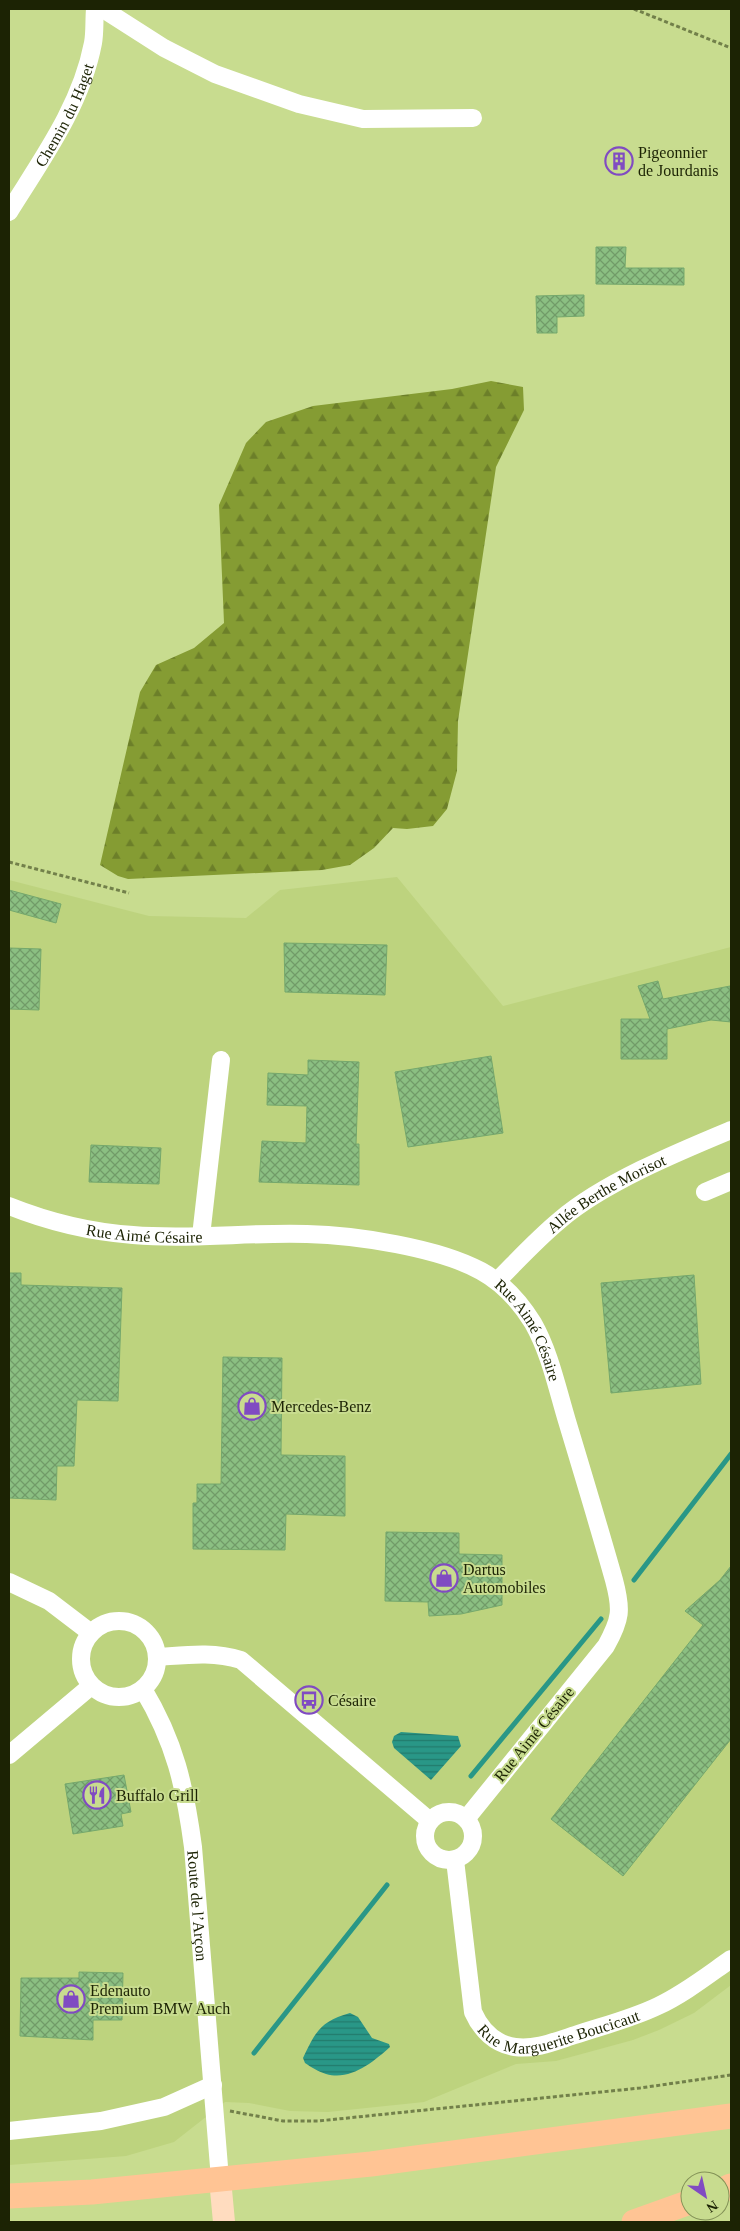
<svg xmlns="http://www.w3.org/2000/svg" width="740" height="2231" font-family="Georgia,serif">
  <style>
    .built { fill: #bdd37e }
    .forest { fill: url(#forest-firs) }
    .water { fill: url(#water-rules) }
    .lines { fill: none; stroke-linecap: round; stroke-linejoin: round }
    .stream { stroke: #299787; stroke-width: 5 }
    .building { fill: url(#building-cross-hatch); stroke: #75a86c }
    .path { stroke: #72804a; stroke-width: 3; stroke-dasharray: 4 2.5; stroke-linecap: butt }
    .minor { stroke: #fff; stroke-width: 18 }
    .major { stroke: #ffdcbf; stroke-width: 22 }
    .highway { stroke: #ffc494; stroke-width: 25 }
    .labels { text-anchor: middle; dominant-baseline: central; stroke-width: 4; stroke-linejoin: round; paint-order: stroke }
    .street-label { font-size: 16px; fill: #1c2304; stroke: #c8dc8f }
    .poi-label { font-size: 16px; fill: #1c2304; stroke: #c8dc8f; text-anchor: start }
  </style>
  <defs>
    <pattern id="forest-firs" width="22" height="20" patternUnits="userSpaceOnUse" patternTransform="scale(1.25)"><rect width="22" height="20" fill="#859c33"/><path d="M5 1l3.5 6h-7zM16 11l3.5 6h-7z" fill="#6c7f29"/></pattern>
    <pattern id="water-rules" width="6" height="5" patternUnits="userSpaceOnUse" patternTransform="scale(1.25)"><rect width="6" height="5" fill="#299787"/><path d="M0 2.5h6" fill="none" stroke="#227b6c"/></pattern>
    <pattern id="building-cross-hatch" width="8" height="8" patternUnits="userSpaceOnUse" patternTransform="scale(1.25)"><rect width="8" height="8" fill="#8bbf82"/><path d="M0 0l8 8M0 8l8-8" fill="none" stroke="#719b68"/></pattern>
  </defs>
  <rect width="100%" height="100%" fill="#c8dc8f"/>
  <path class="built" d="M397,877l106,129 228,-59v1038l-37,28 -35,17 -26,10 -77,21 -40,3 -92,38 -96,10 -38,-1 -41,-8 -24,-1 -51,40 -48,14 -117,9v-1285l140,36 97,2 34,-28z"/>
  <path class="forest" d="M491,381l32,6 1,23 -28,57 -38,254 -1,50 -10,38 -14,17 -26,3 -14,-1 -19,20 -24,17 -28,5 -194,9 -10,-3 -18,-11 40,-173 16,-27 38,-17 30,-25 -5,-118 27,-62 20,-21 47,-16 139,-17z"/>
  <path class="water" d="M401,1732l57,4 3,10 -30,34 -37,-32 -2,-6 2,-6z
    M350,2013l8,4 14,21 17,6 1,3c-17,15 -39,34 -64,27 -7,-2 -15,-7 -21,-11l-2,-5c12,-25 17,-37 47,-45z"/>
  <g class="lines">
    <path class="stream" d="M634,1580l97,-126
      M471,1776l130,-157
      M254,2053l133,-168"/>
  </g>
  <path class="building" d="M608 161a11 11 0 1 1 22 0a11 11 0 1 1-22 0Z
    M596,247h30l-1,21h59v17l-88,-1z
    M576,295h8v21l-27,1v16h-20l-1,-37z
    M9,890l52,14 -5,19 -47,-13z
    M284,943l103,2 -2,50 -100,-3z
    M9,948l32,1 -2,61 -30,-1z
    M658,981l5,18 67,-13 1,36 -20,-2 -44,9v30h-46v-40h29l-12,-33z
    M491,1056l12,77 -95,14 -13,-75z
    M308,1060l51,2 -3,82h3v41l-100,-3 3,-41 44,2 1,-37 -40,-1 1,-32 40,2z
    M91,1145l70,3 -2,36 -70,-2z
    M9,1273h12v12l101,3 -4,113 -41,-1 -3,66h-17l-1,34 -47,-2z
    M694,1275l7,109 -90,9 -10,-110z
    M223,1357l59,1 -1,97 64,1v60l-59,-2 -1,36 -92,-1v-46h4v-19h24z
    M386,1532l73,1v21l43,1v50l-41,9 -32,2 -1,-14 -43,-1z
    M731,1566v173l-108,137 -72,-57 152,-194 -18,-14 35,-31z
    M124,1775l7,37 -10,2 2,12 -50,8 -8,-50z
    M79,1972l44,1 -1,47h-29v20l-73,-4 1,-58h58z"/>
  <g class="lines">
    <path class="path" d="M634,9l97,39
      M9,862l120,31
      M230,2111l53,10h35l322,-33 91,-13"/>
    <g class="minor">
      <path d="M103,9l61,39 51,26 84,30 64,15 110,-1"/>
      <path id="s1" d="M9,212c33,-53 72,-106 84,-169 2,-11 1,-23 2,-34"/>
      <path d="M705,1192l26,-11"/>
      <path id="s2" d="M9,1206c40,16 82,26 124,29 58,5 117,-3 174,-1 49,1 132,14 174,37 22,12 39,31 52,52 17,30 24,65 34,98 16,53 32,106 47,159 8,30 7,39 -8,66l-140,173"/>
      <path d="M201,1236l20,-176"/>
      <path id="s3" d="M497,1281c20,-20 40,-42 63,-61 43,-37 118,-68 171,-90"/>
      <path d="M9,1582l40,19 42,32"/>
      <circle cx="119" cy="1659" r="38"/>
      <path d="M158,1657c28,-2 55,-6 83,3l189,161"/>
      <path id="s4" d="M143,1689c32,53 42,98 50,158l27,332"/>
      <path d="M9,1755l82,-69"/>
      <circle cx="449" cy="1836" r="24"/>
      <path id="s5" d="M455,1860l18,152c8,18 22,32 42,35 20,3 41,-6 60,-12 27,-9 56,-16 83,-29 26,-12 50,-31 73,-47"/>
      <path d="M9,2131l92,-10 63,-14 49,-22"/>
    </g>
    <path class="major" d="M220,2179l4,43"/>
    <path class="highway" d="M720,2191l11,-5
      M9,2196l83,-4 279,-28 360,-48
      M634,2222l56,-20"/>
  </g>
  <defs>
    <g id="building-ring" transform="scale(1.4375)"><circle r="9.5" fill="#c8dc8f" stroke="#804bc2" stroke-width="1.5"/><path d="M-4-6H4V6H1V3H-1V6H-4ZM-2.5-4.3h1.7v1.8h-1.7ZM.8-4.3h1.7v1.8H.8ZM-2.5-1h1.7V.8h-1.7ZM.8-1h1.7V.8H.8Z" fill="#804bc2"/></g>
    <g id="shop-ring" transform="scale(1.4375)"><circle r="9.5" fill="#c8dc8f" stroke="#804bc2" stroke-width="1.5"/><path d="M-5-2.5h2.3a2.7 3.5 0 0 1 5.4 0H5L5.5 6h-11ZM-1.5-2.5h3a1.5 2.3 0 0 0-3 0Z" fill="#804bc2"/></g>
    <g id="bus-ring" transform="scale(1.4375)"><circle r="9.5" fill="#c8dc8f" stroke="#804bc2" stroke-width="1.5"/><path d="M-5-6H5V4H4V6H2V4H-2V6H-4V4H-5ZM-3.5-4V0h7V-4ZM-3.5 1.2v1.5H-2V1.2ZM2 1.2v1.5H3.5V1.2Z" fill="#804bc2"/></g>
    <g id="restaurant-ring" transform="scale(1.4375)"><circle r="9.5" fill="#c8dc8f" stroke="#804bc2" stroke-width="1.5"/><path d="M-5-6h1v4h1v-4h1v4h1v-4h1v5L-1.5 .5V6h-2V.5L-5-1ZM5-6V6H3V1.5H1.5Q1.5-4 5-6Z" fill="#804bc2"/></g>
  </defs>
  <g fill-rule="evenodd">
    <use href="#building-ring" x="619" y="161"/>
    <use href="#shop-ring" x="252" y="1406"/>
    <use href="#shop-ring" x="444" y="1578"/>
    <use href="#bus-ring" x="309" y="1700"/>
    <use href="#restaurant-ring" x="97" y="1795"/>
    <use href="#shop-ring" x="71" y="1999"/>
  </g>
  <g class="labels">
    <g class="street-label">
      <text stroke="none"><textPath href="#s1" startOffset="112">Chemin du Haget</textPath></text>
      <text stroke="none"><textPath href="#s3" startOffset="141">Allée Berthe Morisot</textPath></text>
      <text stroke="none"><textPath href="#s2" startOffset="139">Rue Aimé Césaire</textPath></text>
      <text stroke="none"><textPath href="#s2" startOffset="559">Rue Aimé Césaire</textPath></text>
      <text transform="translate(534 1734) rotate(-51)">Rue Aimé Césaire</text>
      <text stroke="none"><textPath href="#s4" startOffset="226">Route de l’Arçon</textPath></text>
      <text stroke="none"><textPath href="#s5" startOffset="254">Rue Marguerite Boucicaut</textPath></text>
    </g>
    <g class="poi-label">
      <text x="638" y="152">Pigeonnier<tspan x="638" dy="18">de Jourdanis</tspan></text>
      <text x="271" y="1406">Mercedes-Benz</text>
      <text x="463" y="1569">Dartus<tspan x="463" dy="18">Automobiles</tspan></text>
      <text x="328" y="1700">Césaire</text>
      <text x="116" y="1795">Buffalo Grill</text>
      <text x="90" y="1990">Edenauto<tspan x="90" dy="18">Premium BMW Auch</tspan></text>
    </g>
  </g>
  <rect width="740" height="2231" fill="none" stroke="#1c2304" stroke-width="20"/>
  <g transform="translate(705 2196) rotate(146)"><circle r="24" fill="#c8dc8f" stroke="#839257"/>
  <path d="M0-4L9 19L0 12L-9 19Z" fill="#804bc2"/>
  <text y="-8" font-size="14" font-weight="bold" text-anchor="middle" fill="#1c2304">N</text>
  </g>
</svg>
